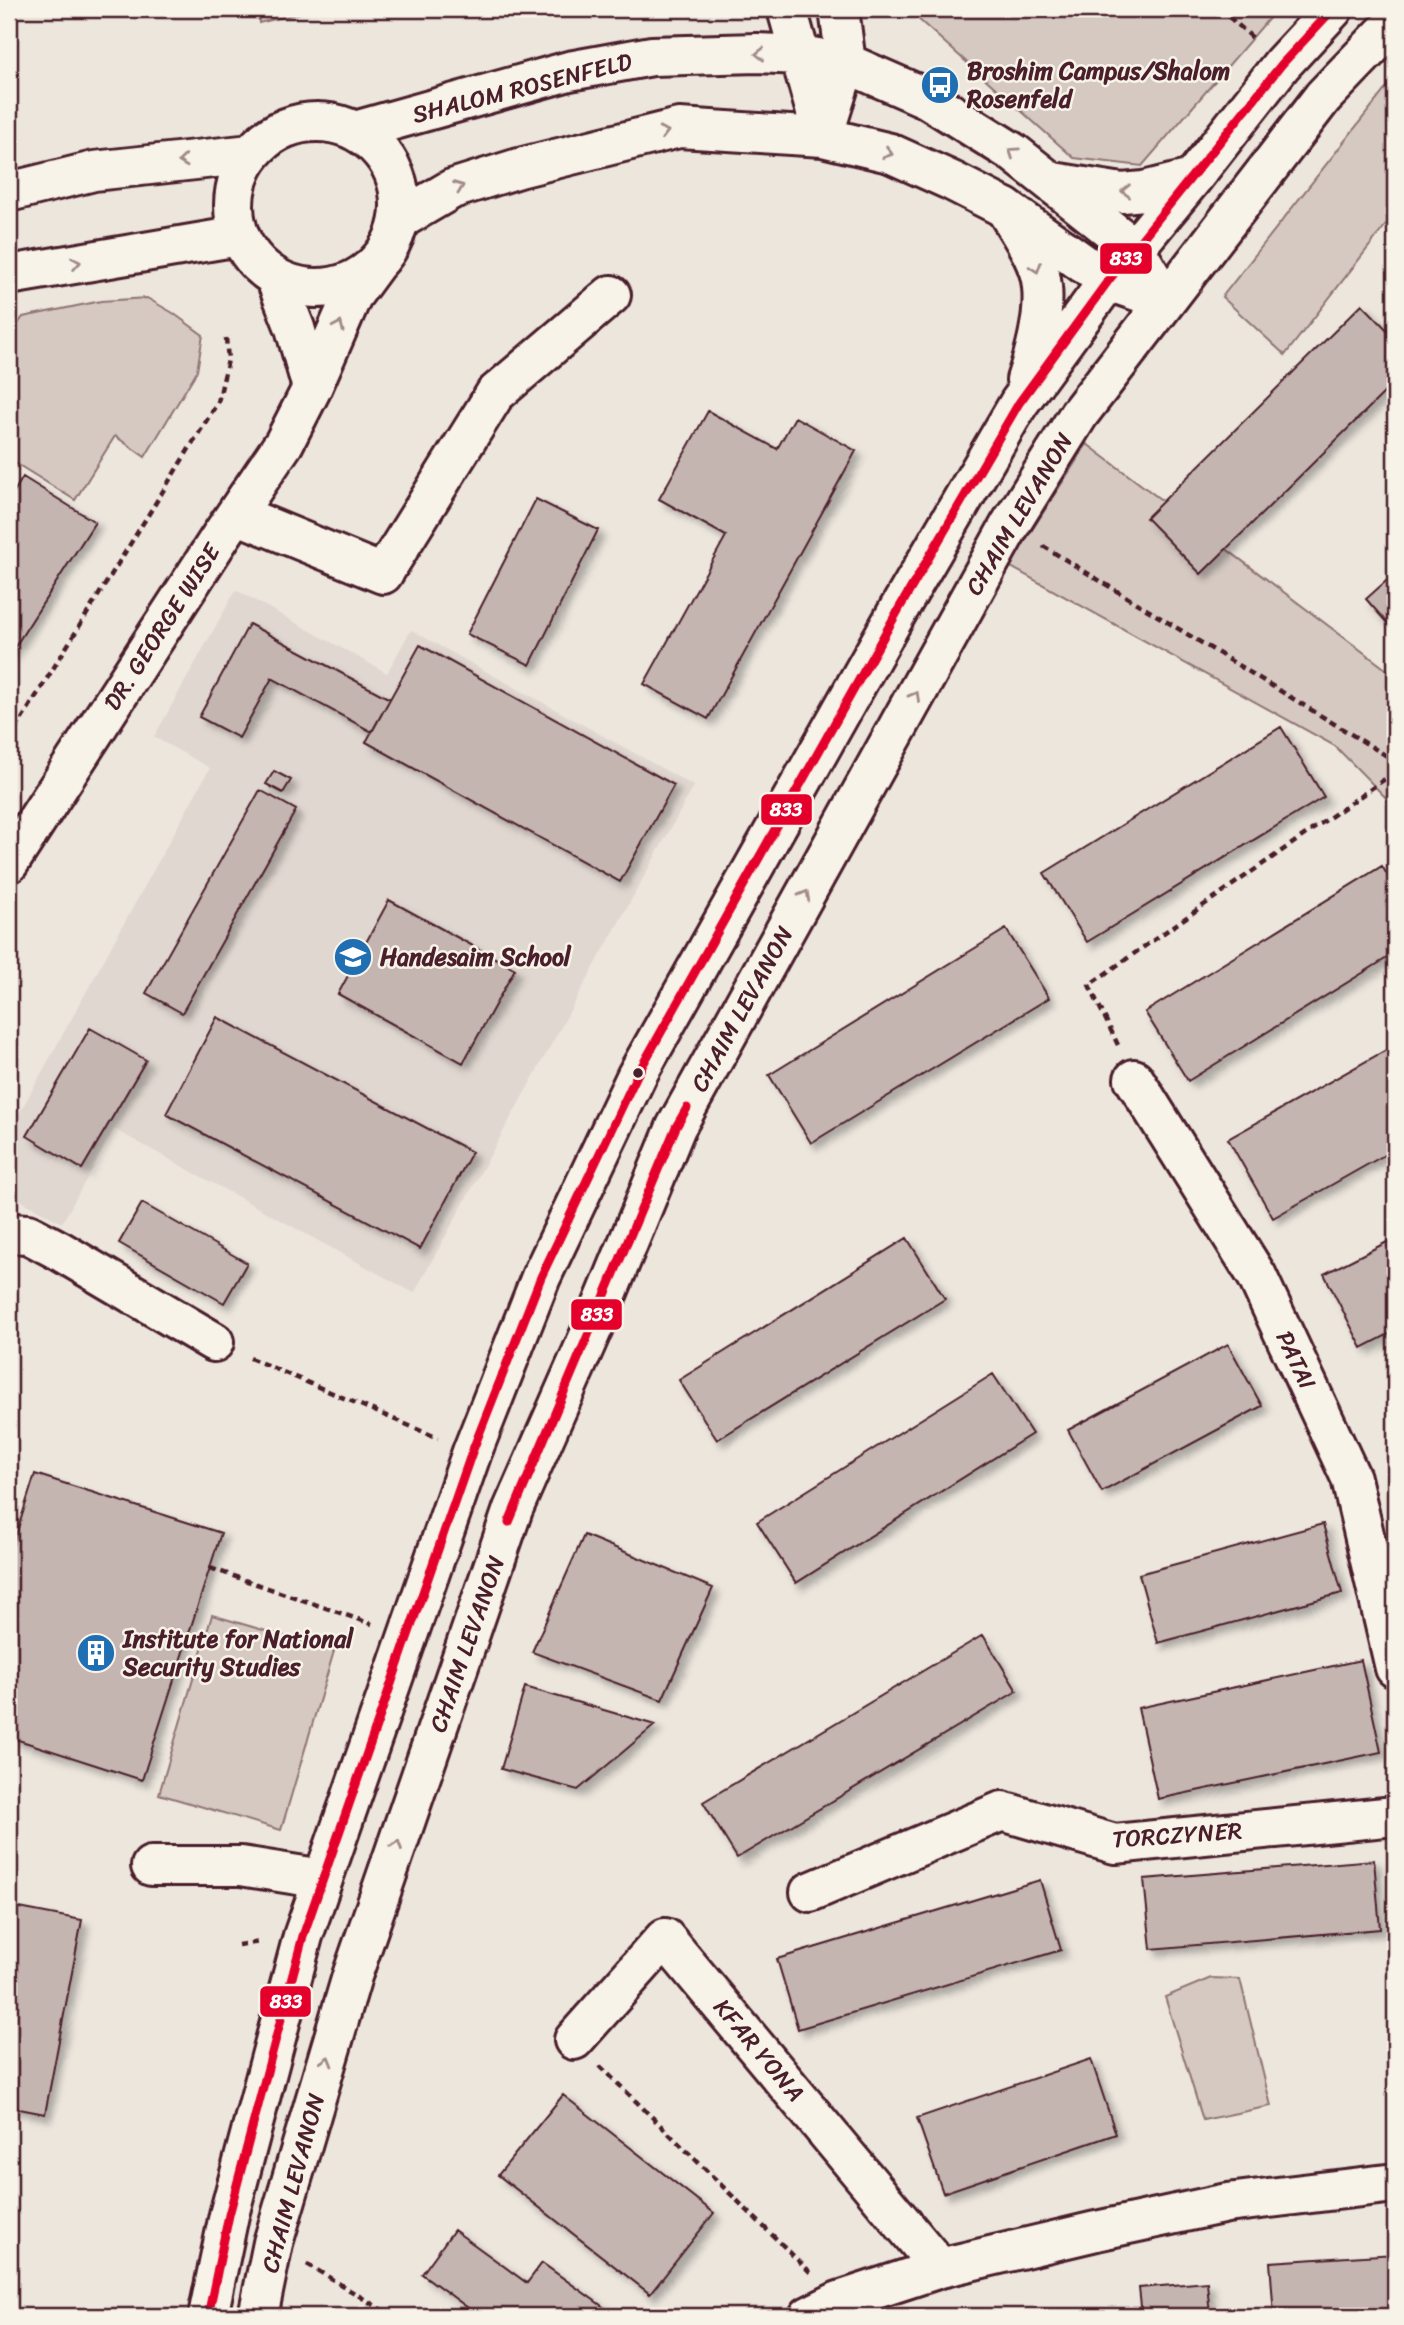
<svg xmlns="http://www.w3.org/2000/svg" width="1404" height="2325" font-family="Sriracha,sans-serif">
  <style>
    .built { fill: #e0d7d0 }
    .green { fill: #d5c9c2; stroke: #907476; stroke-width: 2 }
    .building { fill: #c4b5b0; stroke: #4a1f2b; stroke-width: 2; filter: url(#shadow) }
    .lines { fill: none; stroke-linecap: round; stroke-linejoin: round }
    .minor-casing { stroke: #4a1f2b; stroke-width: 44 }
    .major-casing { stroke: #4a1f2b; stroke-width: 44 }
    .path { stroke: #4a1f2b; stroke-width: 4.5; stroke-dasharray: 7 5; stroke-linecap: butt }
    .minor { stroke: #f7f3e8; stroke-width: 38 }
    .major { stroke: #f7f3e8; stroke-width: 38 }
    .bus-1-casing { stroke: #f7f3e8; stroke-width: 14 }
    .bus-1 { stroke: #e4002b; stroke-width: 9 }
    .oneway { stroke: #a0898a }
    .bus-dot { fill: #4a1f2b; stroke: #f7f3e8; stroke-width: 2.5 }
    .labels { text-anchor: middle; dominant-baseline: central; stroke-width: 5; stroke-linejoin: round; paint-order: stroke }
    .poi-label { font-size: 24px; font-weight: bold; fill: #4a1f2b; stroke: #f7f3e8; text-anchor: start }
    .street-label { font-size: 24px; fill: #4a1f2b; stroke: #f7f3e8 }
    .line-badge { stroke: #f7f3e8; stroke-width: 2.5 }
    .badge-label { font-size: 19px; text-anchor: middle; font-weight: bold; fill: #fff }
  </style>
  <defs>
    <filter id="shadow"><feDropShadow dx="6" dy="6" stdDeviation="3.5" flood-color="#0004"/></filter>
  </defs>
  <rect width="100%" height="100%" fill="#ece6dd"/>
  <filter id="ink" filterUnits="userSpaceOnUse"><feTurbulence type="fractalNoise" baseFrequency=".0143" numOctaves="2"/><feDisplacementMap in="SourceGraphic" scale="14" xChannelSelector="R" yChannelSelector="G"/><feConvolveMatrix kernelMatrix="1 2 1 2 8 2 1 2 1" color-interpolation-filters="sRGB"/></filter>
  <g filter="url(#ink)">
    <path class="built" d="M236,590l151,83 24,-43 283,156 -280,507 -300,-164 -52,94 -53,-29v-62l201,-364 -56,-31z"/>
    <path class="green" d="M259,9h57l-57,14z
      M907,9h182l4,3 3,-3h181l-135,157 -68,-8z
      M1395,77v136l-110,142 -63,-58z
      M147,298l26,15 30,22 -6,36 -52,86 -30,-21 -40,64 -66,-41v-123l14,-19 78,-16z
      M1087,444l308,232v131l-60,-61 -326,-180z
      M212,1615l122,36 -53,179 -122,-36z
      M1211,1978l29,1 31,127 -68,14 -38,-123z"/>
    <path class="building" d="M1362,304l33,34v44l-194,192 -55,-56z
      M708,411l69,38 18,-32 61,34 -148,268 -64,-35 82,-148 -67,-37z
      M23,477l72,45 -86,134v-156z
      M536,499l62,31 -68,135 -63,-31z
      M1395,573v59l-29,-33z
      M249,624l141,75 -18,33 -100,-54 -33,60 -40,-21z
      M420,645l254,140 -54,97 -254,-140z
      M1281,727l43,70 -237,145 -43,-69z
      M274,771l17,9 -8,13 -17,-9z
      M260,790l36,20 -114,203 -36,-20z
      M1382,866l13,22v65l-207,128 -43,-69z
      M389,900l126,69 -52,94 -125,-69z
      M1006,929l43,69 -238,145 -42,-68z
      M217,1017l255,135 -52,97 -254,-135z
      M90,1028l56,32 -64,109 -55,-33z
      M1395,1045v104l-122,69 -45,-79z
      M142,1203l105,60 -23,40 -105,-60z
      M907,1238l38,61 -228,141 -38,-60z
      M1395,1238v93l-33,17 -38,-74z
      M1228,1344l34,62 -160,86 -34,-62z
      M993,1374l39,60 -236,149 -39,-61z
      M35,1474l186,59 -79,247 -133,-43v-180z
      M1323,1524l19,69 -184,50 -19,-69z
      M584,1535l129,53 -51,112 -130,-48z
      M983,1635l34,56 -280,167 -34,-56z
      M1361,1660l20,92 -223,47 -20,-91z
      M525,1687l130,38 -77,65 -77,-21z
      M1374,1860l6,69 -229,20 -7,-70z
      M1040,1880l21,70 -263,79 -21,-70z
      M9,1906l73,14 -37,194 -36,-7z
      M1091,2059l25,75 -173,59 -26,-75z
      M563,2095l151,118 -64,81 -152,-119z
      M454,2230l73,53 15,-20 74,53h-137l-57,-42z
      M1395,2254v62h-121l-4,-54z
      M1207,2282l3,34h-68l-3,-28z"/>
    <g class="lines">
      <g class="minor-casing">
        <path id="minor" d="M787,9l36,128
          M234 205a83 83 0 1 1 166 0a83 83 0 1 1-166 0Z
          M355,131l214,-60 83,-15 105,-3 43,2 46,8 80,35 88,55 121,96 30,51
          M823,137l23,-74 -7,-54
          M9,192l85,-21 157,-17
          M399,220l53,-31 67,-21 160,-40 144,9 67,16 62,28 53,27 103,73 32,11
          M9,275l230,-39
          M275,277l20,51 17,60
          M236,514l147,60 112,-180 116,-99
          M9,863l212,-327 63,-93 28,-55 40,-92 22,-30
          M1134,1079l123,197 94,202 44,190
          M9,1233l19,1 32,17 154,91
          M151,1866h90l82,13
          M810,1892l192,-81 113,33 280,-28
          M574,2040l91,-102 275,330
          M809,2316l30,-15 101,-33 156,-37 131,-28 168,-20"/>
      </g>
      <g class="major-casing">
        <path id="major" d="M1053,182l69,11 22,-2 48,-12
          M1005,208c13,23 35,51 37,79 3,29 -7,66 -16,93
          M208,2316l21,-101 74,-279 169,-484 69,-175 96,-202 263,-468 119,-204 89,-122 84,-102 90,-115 51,-55
          M258,2316l15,-73 79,-267 161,-467 85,-193 78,-189 334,-602 69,-111 244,-317 72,-75"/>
      </g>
      <path class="path" d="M1220,9l34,30
        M9,476l4,-6
        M1043,546l352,215
        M9,740l209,-338 10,-42 -2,-22
        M1118,1045l-29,-60 306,-213
        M250,1358l188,80
        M210,1568l162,56
        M238,1945l23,-3
        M600,2066l211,207
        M307,2264l85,52"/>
      <use href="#minor" class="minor"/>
      <use href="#major" class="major"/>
      <g class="bus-1-casing">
        <path id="bus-1" d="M509,1522l167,-395 11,-19
          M208,2316l21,-101 74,-279 169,-484 69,-175 96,-202 263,-468 119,-204 89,-122 174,-217 51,-55"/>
      </g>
      <use href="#bus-1" class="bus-1"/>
    </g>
    <defs><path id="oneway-chevron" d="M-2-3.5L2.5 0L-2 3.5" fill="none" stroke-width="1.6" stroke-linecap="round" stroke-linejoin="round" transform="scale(1.75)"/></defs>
    <g class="oneway">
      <use href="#oneway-chevron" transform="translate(760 54) rotate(-180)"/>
      <use href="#oneway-chevron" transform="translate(664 132) rotate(-14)"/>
      <use href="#oneway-chevron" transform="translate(1013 152) rotate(-146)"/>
      <use href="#oneway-chevron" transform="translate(888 153) rotate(18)"/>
      <use href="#oneway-chevron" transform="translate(183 161) rotate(174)"/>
      <use href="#oneway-chevron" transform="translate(459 187) rotate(-21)"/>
      <use href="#oneway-chevron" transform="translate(1126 191) rotate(179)"/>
      <use href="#oneway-chevron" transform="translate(76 263) rotate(-10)"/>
      <use href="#oneway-chevron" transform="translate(1036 268) rotate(72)"/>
      <use href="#oneway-chevron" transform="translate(339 326) rotate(-66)"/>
      <use href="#oneway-chevron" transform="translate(915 696) rotate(-61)"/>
      <use href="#oneway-chevron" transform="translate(805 895) rotate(-61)"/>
      <use href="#oneway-chevron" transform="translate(397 1845) rotate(-71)"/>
      <use href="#oneway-chevron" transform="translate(327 2061) rotate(-74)"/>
    </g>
  </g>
  <defs>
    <g id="bus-disc" transform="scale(2.0125)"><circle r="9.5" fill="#1f6fb2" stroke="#f7f3e8"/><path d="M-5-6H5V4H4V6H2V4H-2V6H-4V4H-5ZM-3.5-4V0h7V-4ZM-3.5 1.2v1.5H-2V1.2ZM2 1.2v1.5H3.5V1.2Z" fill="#fff"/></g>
    <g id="university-disc" transform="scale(2.0125)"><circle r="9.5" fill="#1f6fb2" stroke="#f7f3e8"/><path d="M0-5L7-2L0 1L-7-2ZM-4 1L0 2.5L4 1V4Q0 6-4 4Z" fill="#fff"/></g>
    <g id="building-disc" transform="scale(2.0125)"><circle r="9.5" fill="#1f6fb2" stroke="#f7f3e8"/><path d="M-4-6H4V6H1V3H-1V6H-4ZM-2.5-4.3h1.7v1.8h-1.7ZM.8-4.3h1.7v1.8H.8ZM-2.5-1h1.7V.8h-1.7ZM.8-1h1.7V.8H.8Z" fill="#fff"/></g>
  </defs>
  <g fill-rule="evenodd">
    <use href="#bus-disc" x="940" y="85"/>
    <use href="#university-disc" x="353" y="957"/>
    <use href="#building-disc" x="96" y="1653"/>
  </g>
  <circle class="bus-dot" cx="638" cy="1073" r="6"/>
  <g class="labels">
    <g class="poi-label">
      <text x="967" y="71">Broshim Campus/Shalom<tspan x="967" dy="28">Rosenfeld</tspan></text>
      <text x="380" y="957">Handesaim School</text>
      <text x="123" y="1639">Institute for National<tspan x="123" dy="28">Security Studies</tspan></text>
    </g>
    <g class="street-label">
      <text transform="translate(522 88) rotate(-14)">SHALOM ROSENFELD</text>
      <text transform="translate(1019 514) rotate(-59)">CHAIM LEVANON</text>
      <text transform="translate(162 627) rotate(-57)">DR. GEORGE WISE</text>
      <text transform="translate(742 1009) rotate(-61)">CHAIM LEVANON</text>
      <text transform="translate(1296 1360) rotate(65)">PATAI</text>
      <text transform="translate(467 1644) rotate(-71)">CHAIM LEVANON</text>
      <text transform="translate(1177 1835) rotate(-4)">TORCZYNER</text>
      <text transform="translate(759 2050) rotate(50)">KFAR YONA</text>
      <text transform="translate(293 2183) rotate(-75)">CHAIM LEVANON</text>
    </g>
  </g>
  <g class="line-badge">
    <rect x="1099" y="242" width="54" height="33" rx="7" fill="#e4002b"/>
    <rect x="760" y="793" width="53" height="33" rx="7" fill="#e4002b"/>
    <rect x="570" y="1298" width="53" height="33" rx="7" fill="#e4002b"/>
    <rect x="259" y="1985" width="53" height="33" rx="7" fill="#e4002b"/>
  </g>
  <g class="badge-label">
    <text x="1126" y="265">833</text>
    <text x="786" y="816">833</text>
    <text x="597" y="1321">833</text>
    <text x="286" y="2008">833</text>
  </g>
  <rect width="1404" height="2325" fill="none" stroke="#f7f3e8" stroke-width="35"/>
  <rect x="18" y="18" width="1369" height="2290" fill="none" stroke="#4a1f2b" stroke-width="2.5" filter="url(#ink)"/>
</svg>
